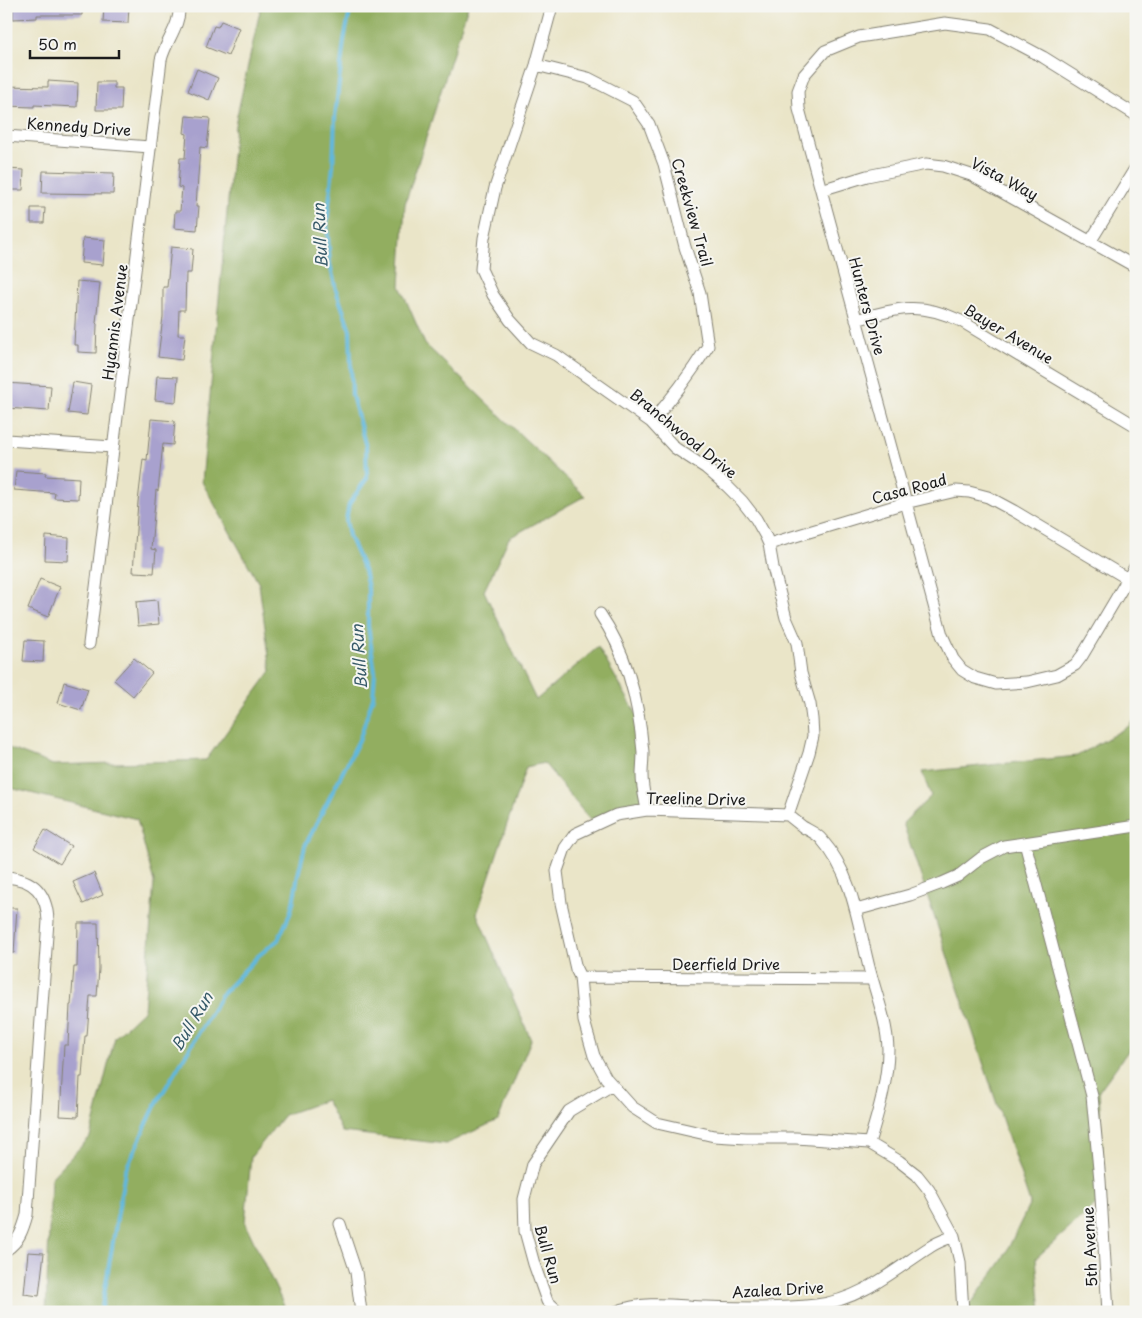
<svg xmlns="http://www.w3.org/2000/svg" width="1142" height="1318" font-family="'Playpen Sans',sans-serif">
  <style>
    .forest { fill: #92ae61; stroke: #57653e }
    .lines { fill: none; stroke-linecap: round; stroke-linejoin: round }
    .stream { stroke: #60b8dd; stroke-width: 4 }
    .building { fill: #a8a1ce }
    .minor-casing { stroke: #838072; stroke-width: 13 }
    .minor { stroke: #fff; stroke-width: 11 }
    .labels { text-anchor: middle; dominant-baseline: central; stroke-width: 4; stroke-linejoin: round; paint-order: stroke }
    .street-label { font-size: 15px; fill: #1c1c1c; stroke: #f6f6f2 }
    .water-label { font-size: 16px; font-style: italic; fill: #375a69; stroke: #f6f6f2 }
  </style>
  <rect width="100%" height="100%" fill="#f6f6f2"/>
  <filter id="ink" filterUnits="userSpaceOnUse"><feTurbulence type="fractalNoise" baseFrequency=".02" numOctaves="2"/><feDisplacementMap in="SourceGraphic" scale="10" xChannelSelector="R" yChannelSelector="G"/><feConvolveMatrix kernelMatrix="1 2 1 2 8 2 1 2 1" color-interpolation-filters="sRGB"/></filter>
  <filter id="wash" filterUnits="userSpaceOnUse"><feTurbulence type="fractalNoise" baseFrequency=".0096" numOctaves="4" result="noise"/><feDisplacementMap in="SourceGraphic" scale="20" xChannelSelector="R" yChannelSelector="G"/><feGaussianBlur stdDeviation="1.12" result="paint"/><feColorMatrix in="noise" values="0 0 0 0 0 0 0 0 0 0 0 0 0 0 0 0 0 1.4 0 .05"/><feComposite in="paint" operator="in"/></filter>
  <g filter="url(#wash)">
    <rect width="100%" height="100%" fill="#eae5c8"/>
    <path class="forest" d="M261,6h207l-63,198 -5,82 25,58 160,152 -76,42 -25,53 52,109 62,-53 45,78 2,81 -55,14 -46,-57 -18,4 -49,147 54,126 -33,80 -52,24 -104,-12 -16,-32 -42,15 -33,42 -6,66 42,89h-241l5,-134 39,-41 25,-100 29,-27 10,-128 -17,-63 -131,-32v-40l47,18 153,-5 65,-89 -12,-87 -57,-102 33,-357z
      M1136,717v323l-37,51 6,106 -69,61 5,54h-81l10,-7 33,-46 27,-56 -127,-380 28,-27 -9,-24 155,-16 52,-30z"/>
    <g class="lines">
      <path class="stream" d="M101,1312l24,-141 31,-67 66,-110 36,-38 20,-16 12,-26 3,-11 5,-28 7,-29 55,-108 13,-41 2,-25 -7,-46v-38l-4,-18 -15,-34 -3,-16 3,-16 18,-26 -1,-31 -14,-52 -2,-65 -14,-40 -6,-26 -3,-40 6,-58 2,-49 9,-77 7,-34"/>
    </g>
    <g id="blocks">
      <path class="building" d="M13,6h69v9h-45v3l-24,1z
        M104,6h25l-1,17 -25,-1z
        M221,21l18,7 -11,28 -22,-9 8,-21 4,1z
        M197,69l21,9 -9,22 -21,-9z
        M48,81l30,2 -1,24 -43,-2v2l-28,-1v-20l42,1z
        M97,82h17v6h8l-1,22h-25z
        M186,116l24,2 -3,30 -7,-1 -4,59h3l-2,24 -23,-2 1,-17h5l2,-23 -4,-1 2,-29h5l2,-24 -3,-1z
        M6,169l18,1 -1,20h-17z
        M43,171l71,2 -1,21 -71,-1z
        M31,208h14l-1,15h-13z
        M83,238l22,2 -2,25 -22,-2z
        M171,247l22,2 -2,24h-5l-1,37h-6l-1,25h7l-3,25 -24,-3 5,-40v-30h4z
        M77,281l23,2 -4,40 1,1 -1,29 -18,-1v-7h-4z
        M157,376l21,1 -2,25 -21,-2z
        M73,382l18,3 -4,30 -19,-2z
        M6,383l45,3 -2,25 -43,-3z
        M151,419l24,2 -2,24 -10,-1 -5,47 -2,-1 -5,59 5,1 -2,23 -21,-1 5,-70 5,-43 4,1z
        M16,471l30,2 -1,3 34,2 -1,21 -24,-1 1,-5 -41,-3z
        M46,536l23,2 -1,23 -23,-1z
        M40,579l20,8 -12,30 -20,-8z
        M157,600l2,24 -21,2 -2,-24z
        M25,640l19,1 -1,21 -20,-1z
        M134,658l18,15 -19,23 -19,-16z
        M64,682l24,7 -7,21 -23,-7z
        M45,830l26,16 -11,18 -26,-16z
        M94,873l9,22 -20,9 -10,-22z
        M6,908h11l-3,45h-8z
        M78,923h20l1,46 -2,27h-7l-3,40h-2l-3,41h-2l-2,40 -18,-1 4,-71h4l2,-40h1l3,-38h3z
        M28,1252l16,1 -5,43 -15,-2z"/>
    </g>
  </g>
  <g filter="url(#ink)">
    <use href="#blocks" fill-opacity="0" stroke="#838072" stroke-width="1"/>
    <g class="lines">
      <g class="minor-casing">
        <path id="minor" d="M552,6l-16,59 -41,123 -11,50 -3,31 12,26 17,25 21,23 25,12 95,67 24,26 31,20 21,18 15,15 14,18 9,16 4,9 4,23 13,51 11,25 4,30 9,31 2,15 1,17 -4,17 -21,62
          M536,65l52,13 45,23 16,23 15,40 21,83 15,46 8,53c-17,27 -35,52 -57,76
          M1136,115l-93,-58 -53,-28 -45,-6 -86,14 -34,14 -21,24 -6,16 1,18 143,526 11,24 9,11 13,8 21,6 31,-2 30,-7 18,-10 7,-9 54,-91
          M6,136l144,11
          M821,190l46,-14 59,-12 17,2 28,9 165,92
          M1090,242l46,-75
          M856,320c42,-12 64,-19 105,1l175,105
          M6,440l107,7
          M769,544l136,-41 51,-12 13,1 19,5 26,14 114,68
          M600,614c28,41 39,89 43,138 0,8 -1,16 -1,23 0,12 3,24 5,35
          M89,644l72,-584c4,-18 20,-35 18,-54
          M1025,843l67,253 8,84 8,132
          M6,877c28,2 41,16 42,44l-21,294c-4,14 -8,27 -21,35
          M856,910l54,-15 32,-12 16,-7 23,-18 23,-12 132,-20
          M580,977l292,2
          M869,1143c9,-30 19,-62 19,-94 -1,-27 -11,-52 -18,-78 -12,-45 -16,-95 -48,-131 -4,-6 -12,-9 -19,-13 -5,-4 -10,-8 -15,-12l-141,-5 -31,5 -41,19 -10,14 -8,23 4,32 15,66 4,8 4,44 10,35 12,22 26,29 25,16 57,13 32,2h50l73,5 30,18 18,14 12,15 25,46 6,26 3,50
          M340,1224l16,48 5,40
          M559,1312l-12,-11 -13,-37 -9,-33 -1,-32 9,-35 36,-53 43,-26
          M616,1312c26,-12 62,-6 90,-5 37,1 74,2 110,-2 45,-5 78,-35 114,-58 7,-5 16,-8 24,-11"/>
      </g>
      <use href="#minor" class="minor"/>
    </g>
  </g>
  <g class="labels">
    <g class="street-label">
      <text transform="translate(79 126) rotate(4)">Kennedy Drive</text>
      <text transform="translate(1005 178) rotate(28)">Vista Way</text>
      <text transform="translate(693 212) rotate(74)">Creekview Trail</text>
      <text transform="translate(868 306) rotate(75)">Hunters Drive</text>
      <text transform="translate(114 322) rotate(-83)">Hyannis Avenue</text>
      <text transform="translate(1009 333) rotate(31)">Bayer Avenue</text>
      <text transform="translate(684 433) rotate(39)">Branchwood Drive</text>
      <text transform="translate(909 488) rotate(-15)">Casa Road</text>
      <text transform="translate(696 798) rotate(1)">Treeline Drive</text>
      <text x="726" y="963">Deerfield Drive</text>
      <text transform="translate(1089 1247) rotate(-93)">5th Avenue</text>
      <text transform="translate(549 1254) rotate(74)">Bull Run</text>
      <text transform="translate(778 1289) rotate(-3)">Azalea Drive</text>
    </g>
    <g class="water-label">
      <text transform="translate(319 236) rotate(-93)">Bull Run</text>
      <text transform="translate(358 657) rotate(-94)">Bull Run</text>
      <text transform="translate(191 1021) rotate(-59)">Bull Run</text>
    </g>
  </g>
  <rect width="1142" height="1318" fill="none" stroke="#f6f6f2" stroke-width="25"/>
  <path d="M30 50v8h89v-8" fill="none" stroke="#1c1c1c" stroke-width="2.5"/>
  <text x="38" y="50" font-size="15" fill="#1c1c1c" stroke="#f6f6f2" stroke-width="4" paint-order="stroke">50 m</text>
</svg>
